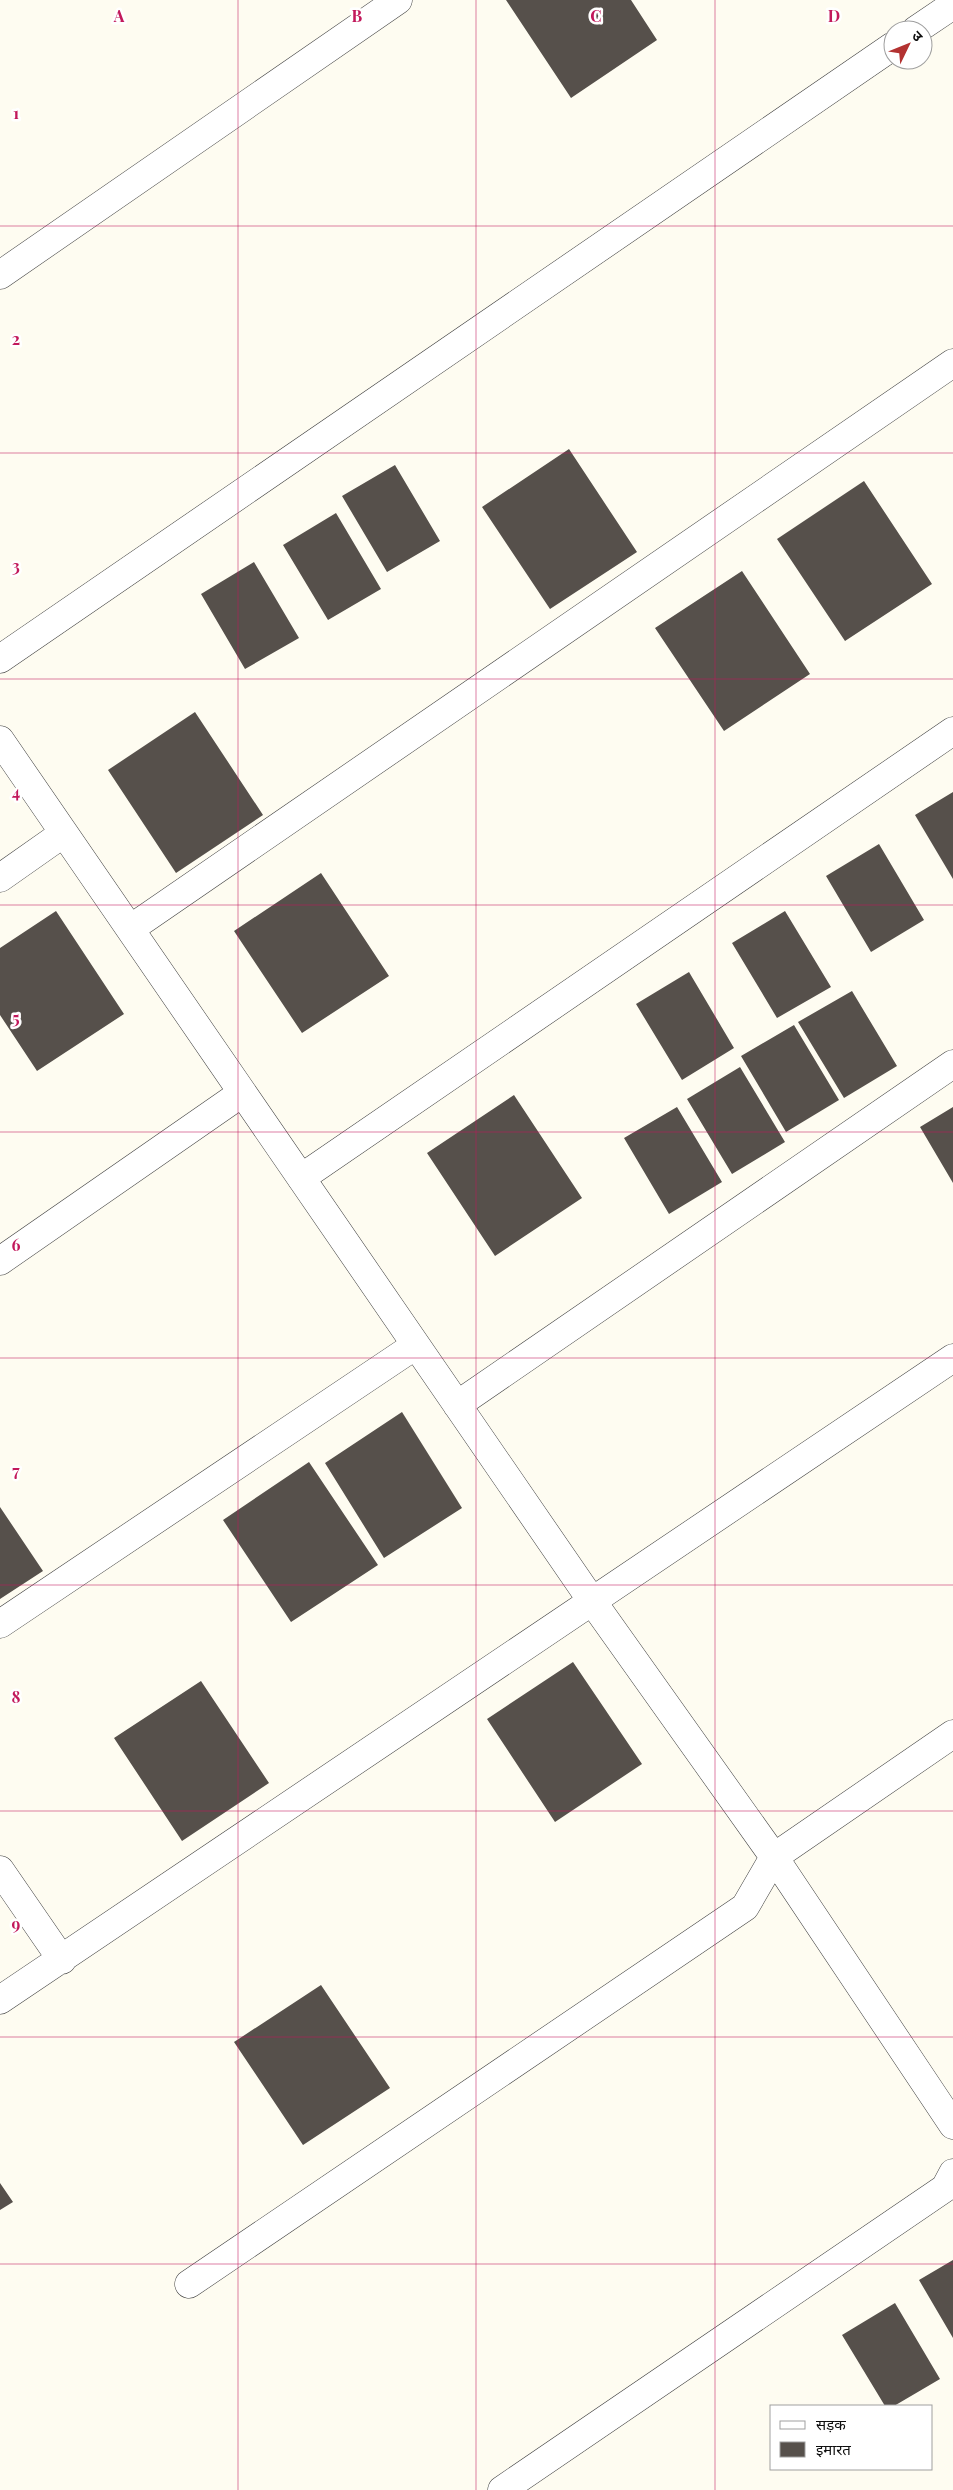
<svg xmlns="http://www.w3.org/2000/svg" width="953" height="2490" font-family="'Playfair Display','Noto Sans Devanagari',serif">
  <style>
    .building { fill: #56504b }
    .lines { fill: none; stroke-linecap: round; stroke-linejoin: round }
    .minor-casing { stroke: #414141; stroke-width: 29 }
    .minor { stroke: #fff; stroke-width: 28 }
    .grid { fill: none; stroke: #c2185b; stroke-width: 1; stroke-opacity: 0.55 }
    .grid-label { font-size: 16px; text-anchor: middle; font-weight: bold; fill: #c2185b; stroke: #fff; stroke-width: 5; stroke-linejoin: round; paint-order: stroke }
  </style>
  <rect width="100%" height="100%" fill="#fefcf1"/>
  <path class="building" d="M506,0h125l26,40 -86,58z
    M569,449l68,103 -87,57 -68,-102z
    M395,465l45,76 -53,31 -45,-76z
    M864,481l68,103 -87,57 -68,-102z
    M336,513l45,76 -53,31 -45,-75z
    M254,562l45,76 -54,31 -44,-75z
    M742,571l68,103 -86,57 -69,-103z
    M195,712l68,103 -87,58 -68,-103z
    M953,792v87l-38,-64z
    M879,844l45,76 -53,32 -45,-76z
    M321,873l68,103 -87,57 -68,-102z
    M56,911l68,103 -87,57 -37,-56v-67z
    M785,911l46,76 -54,31 -45,-75z
    M689,972l45,76 -52,32 -46,-76z
    M852,991l45,75 -53,32 -46,-76z
    M794,1025l45,75 -53,32 -45,-76z
    M740,1067l45,75 -53,32 -45,-75z
    M514,1095l68,103 -87,58 -68,-103z
    M677,1107l45,75 -53,32 -45,-76z
    M953,1107v76l-33,-56z
    M402,1412l60,96 -78,50 -59,-95z
    M309,1462l69,103 -87,57 -68,-102z
    M0,1507l43,64 -43,28z
    M573,1662l69,102 -87,58 -68,-103z
    M201,1681l68,102 -87,58 -68,-103z
    M321,1985l69,103 -87,57 -69,-103z
    M0,2183l13,19 -13,8z
    M953,2260v78l-34,-58z
    M895,2303l45,76 -46,27h-9l-43,-71z"/>
  <g class="lines">
    <g class="minor-casing">
      <path id="minor" d="M916,30l37,-25
        M0,275l398,-275
        M0,659l893,-613
        M0,740l592,861 182,256 179,268
        M0,878l64,-45
        M130,929l823,-566
        M301,1178l652,-447
        M0,1261l242,-168
        M457,1405l496,-341
        M0,1624l416,-279
        M0,1870l62,90
        M0,2000l953,-642
        M189,2284l556,-377 29,-50 179,-123
        M502,2490l443,-302 8,-15"/>
    </g>
    <use href="#minor" class="minor"/>
  </g>
  <path class="grid" d="M238,0v2490M476,0v2490M715,0v2490M0,226h953M0,453h953M0,679h953M0,905h953M0,1132h953M0,1358h953M0,1585h953M0,1811h953M0,2037h953M0,2264h953"/>
  <g class="grid-label">
    <text x="119" y="22">A</text>
    <text x="357" y="22">B</text>
    <text x="596" y="22">C</text>
    <text x="834" y="22">D</text>
    <text x="16" y="119">1</text>
    <text x="16" y="345">2</text>
    <text x="16" y="572">3</text>
    <text x="16" y="798">4</text>
    <text x="16" y="1024">5</text>
    <text x="16" y="1251">6</text>
    <text x="16" y="1477">7</text>
    <text x="16" y="1703">8</text>
    <text x="16" y="1930">9</text>
  </g>
  <rect x="770" y="2405" width="162" height="65" fill="#ffffff" stroke="#9f9f9f"/>
  <rect x="780" y="2421" width="25" height="8" fill="#ffffff" stroke="#9f9f9f"/>
  <text x="816" y="2430" font-size="15" fill="#0e0e0e">सड़क</text>
  <rect x="780" y="2442" width="25" height="15" fill="#56504b" stroke="#9f9f9f"/>
  <text x="816" y="2455" font-size="15" fill="#0e0e0e">इमारत</text>
  <g transform="translate(908 45) rotate(47)"><circle r="24" fill="#ffffff" stroke="#9f9f9f"/>
  <path d="M0-4L9 19L0 12L-9 19Z" fill="#b33231"/>
  <text y="-8" font-size="14" font-weight="bold" text-anchor="middle" fill="#0e0e0e">उ</text>
  </g>
</svg>
